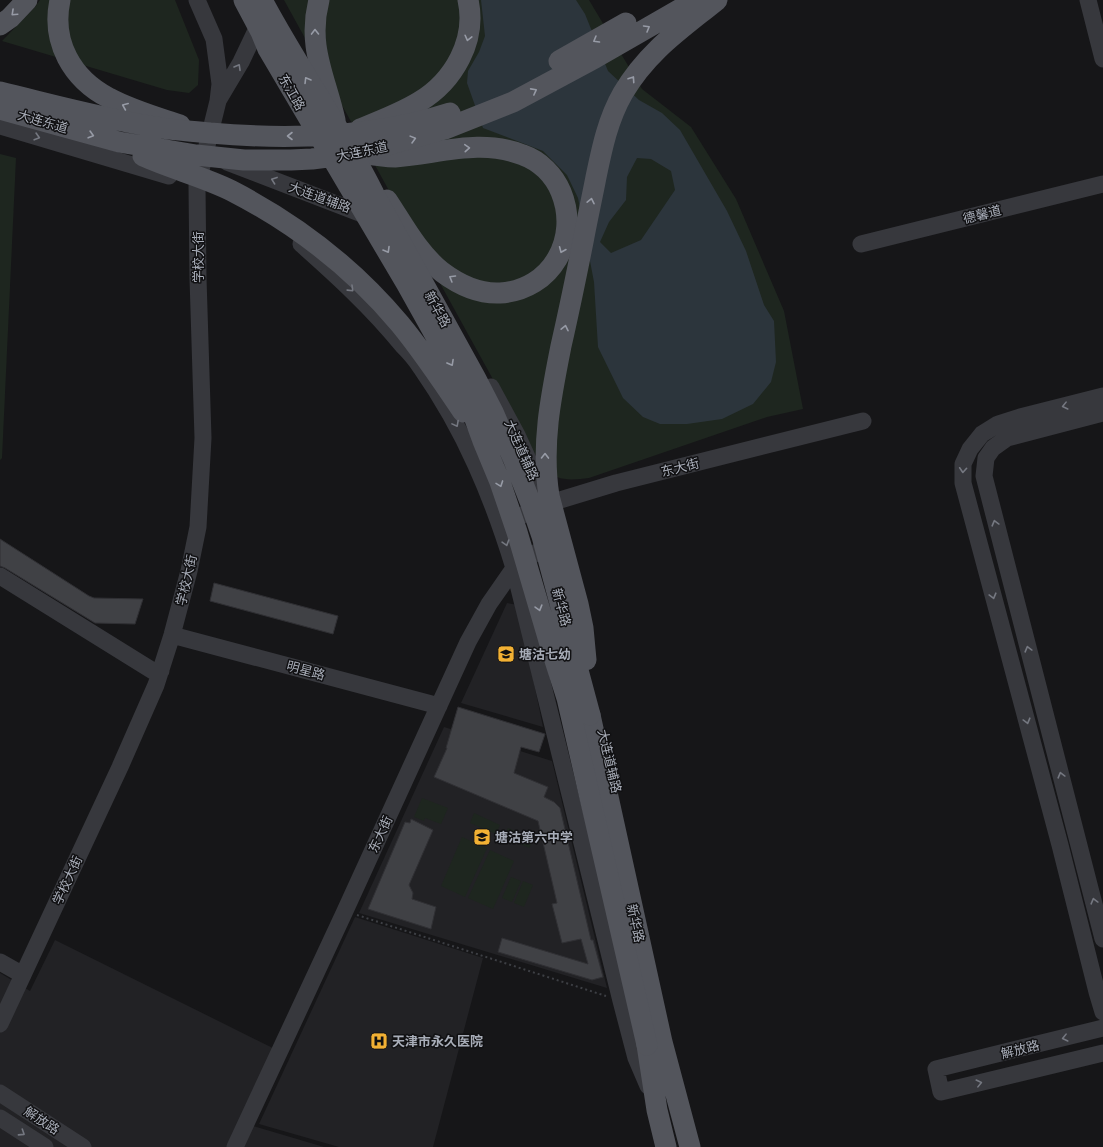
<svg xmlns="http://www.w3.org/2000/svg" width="1103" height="1147" font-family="Cabin,'Noto Sans SC',sans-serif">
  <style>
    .built { fill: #222225 }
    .green { fill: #1e261f }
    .water { fill: #2c353c; fill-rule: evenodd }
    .building { fill: #404145; stroke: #303034 }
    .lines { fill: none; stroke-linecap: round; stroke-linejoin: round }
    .path { stroke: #3d3f44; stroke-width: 2; stroke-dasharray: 2 3; stroke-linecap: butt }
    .minor { stroke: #37383d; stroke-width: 17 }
    .major { stroke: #53555c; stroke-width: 21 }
    .major-bridge { stroke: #53555c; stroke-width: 21 }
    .oneway { stroke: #979ba6 }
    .oneway2 { stroke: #757881 }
    .labels { text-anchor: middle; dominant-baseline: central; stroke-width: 3; stroke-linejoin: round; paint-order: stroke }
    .street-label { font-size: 13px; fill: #a8adb8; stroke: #111113 }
    .poi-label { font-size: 13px; font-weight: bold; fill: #a8adb8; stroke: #111113; text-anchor: start }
  </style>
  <rect width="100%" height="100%" fill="#161618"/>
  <path class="built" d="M507,603l11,2 25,122 -82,-24z
    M444,727l108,34 55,227 -248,-75z
    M355,917l128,41 -50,189h-94l-80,-23z
    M55,940l230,114 -32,72 71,21h-324v-174l30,18z"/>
  <path class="green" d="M40,0h135l24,60 -1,25 -9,8 -22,-3 -165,-49 33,-34z
    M284,0h305l53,89 49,38 45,72 48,112 19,98 -36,8 -178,61c-10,1 -22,3 -32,-1 -12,-5 -22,-23 -29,-34z
    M0,154l16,4 -14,300 -2,2z
    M422,798l26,10 -7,16 -16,-6 -1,3 -10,-4z
    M474,813l26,12 -4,9 -26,-11z
    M508,828l26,11 -5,9 -25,-11z
    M462,837l25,11 -22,49 -24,-11z
    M490,850l24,11 -21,48 -25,-11z
    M511,877l10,4 -9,21 -10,-4z
    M523,881l10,4 -9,22 -10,-4z"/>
  <path class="water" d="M481,0h95l9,14 23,57 31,29 23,13 18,17 47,81 19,40 18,54 10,16 2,41 -5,20 -18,22 -31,15 -35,5h-27l-17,-7 -20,-19 -25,-51 -4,-65 -16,-84 -11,-23 -24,-24 -60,-23 -16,-45 1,-12 11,-19 6,-16zM637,158l14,1 20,12 4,19 -34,50 -30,13 -11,-11 9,-20 17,-22 1,-23z"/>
  <path class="building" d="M0,539l89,57 5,2 49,1 -8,25 -40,-1 -90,-55 -5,-2z
    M214,583l124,33 -5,18 -123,-33z
    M458,707l87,27 -6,18 -18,-5 -7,26 34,14 -4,10 10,5 6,6 31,132h2l10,37 -11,3 -94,-28 4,-14 86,26 -7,-25 -19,4 -10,-39 5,-1 -19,-82 -104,-44 13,-29h-1z
    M411,819l22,11 -24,55 4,8 -1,6 24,8 -5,22 -63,-20 37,-87 5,1z"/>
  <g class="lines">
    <path class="path" d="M357,915l249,81"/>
    <path class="minor" d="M1088,0l15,59
      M219,99l22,-37 21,-44
      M0,126l169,50
      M227,162l143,55
      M301,244c36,32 71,64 101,101 7,7 14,15 19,23 44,63 71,128 93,200l107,433 15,57 12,28
      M861,244l242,-60
      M491,387l26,48 16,35 11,33
      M1103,396l-83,21 -22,7 -16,10 -12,15 -7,15v19l97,362 37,147 6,20
      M1103,413l-96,25 -14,10 -7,10 -2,18 119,463
      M501,525l43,-20 72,-22 247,-62
      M0,576l153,95h8
      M172,635l267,71
      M0,962l23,13
      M0,1024l120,-257 36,-82 16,-50 17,-64 9,-44 5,-89 -5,-160 -1,-92 21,-85 2,-17 -6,-45 -17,-39
      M1103,1028l-167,41 5,23 162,-39
      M0,1093l83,54
      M0,1118l45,29
      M235,1147l110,-236 123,-269 21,-38 25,-36 39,-27"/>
    <path class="major" d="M60,0c-9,42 12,79 49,98 22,12 47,19 71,27
      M319,0c-12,46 6,76 16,120
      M0,25l10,-7 17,-18
      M360,129c20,-8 41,-16 59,-27 35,-21 58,-62 49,-102
      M359,153c12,2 24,4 36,4 43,-3 85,-19 128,-2 17,6 31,20 38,37 19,46 -9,98 -61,101 -21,1 -42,-9 -58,-21 -24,-19 -39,-48 -55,-72
      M590,715l72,327 28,105
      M647,1045l10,65 9,37"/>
    <path class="major-bridge" d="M244,0l17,32 7,17 138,234 48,86 11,23 18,49 17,41 17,50 35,119 15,47 80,347
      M262,0c35,66 79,127 112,194l101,183 18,35 20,46 18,46 11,32 48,179
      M559,61l67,-38
      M0,92c54,13 108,28 162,36 16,3 32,3 48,5 80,7 163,5 240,-20
      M0,109l119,33 77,13 48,5h47l21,-1 47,-6 86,-24 68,-27 82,-44 101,-58
      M143,156c29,13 61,21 89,35 64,33 122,78 168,133 23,28 43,58 63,88
      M586,660l-3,-32 -5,-24 -29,-108c-8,-51 2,-100 12,-150 8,-35 15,-69 22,-104 4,-22 9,-44 13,-65 6,-29 12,-58 27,-84 25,-42 57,-63 94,-93"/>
  </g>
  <defs><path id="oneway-chevron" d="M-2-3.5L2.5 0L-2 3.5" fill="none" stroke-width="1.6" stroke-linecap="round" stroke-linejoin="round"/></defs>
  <g class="oneway">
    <use href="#oneway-chevron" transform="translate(14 13) rotate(137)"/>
    <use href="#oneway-chevron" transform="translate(647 28) rotate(-30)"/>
    <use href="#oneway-chevron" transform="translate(315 32) rotate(-91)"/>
    <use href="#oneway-chevron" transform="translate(468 38) rotate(104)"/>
    <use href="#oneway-chevron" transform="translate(596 40) rotate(150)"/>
    <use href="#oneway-chevron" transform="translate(632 79) rotate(-56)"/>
    <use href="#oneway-chevron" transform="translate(307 80) rotate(-121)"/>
    <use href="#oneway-chevron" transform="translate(534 91) rotate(-28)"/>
    <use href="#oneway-chevron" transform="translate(125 106) rotate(-157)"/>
    <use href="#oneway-chevron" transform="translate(91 135) rotate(16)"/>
    <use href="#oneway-chevron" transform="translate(290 136) rotate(180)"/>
    <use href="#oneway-chevron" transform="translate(413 139) rotate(-15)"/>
    <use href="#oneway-chevron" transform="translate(467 148) rotate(-4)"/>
    <use href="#oneway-chevron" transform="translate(591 201) rotate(-78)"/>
    <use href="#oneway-chevron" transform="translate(387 250) rotate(60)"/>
    <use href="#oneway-chevron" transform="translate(562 250) rotate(113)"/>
    <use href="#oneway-chevron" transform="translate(452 278) rotate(-149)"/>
    <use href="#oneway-chevron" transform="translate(565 328) rotate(-78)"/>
    <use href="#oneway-chevron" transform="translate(451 363) rotate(61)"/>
    <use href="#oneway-chevron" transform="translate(545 456) rotate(-89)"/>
    <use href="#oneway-chevron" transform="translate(500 484) rotate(70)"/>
    <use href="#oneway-chevron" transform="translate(539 608) rotate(74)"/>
  </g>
  <g class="oneway2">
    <use href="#oneway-chevron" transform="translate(238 67) rotate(-60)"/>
    <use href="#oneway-chevron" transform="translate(37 137) rotate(16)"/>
    <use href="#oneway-chevron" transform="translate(274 180) rotate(-160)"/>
    <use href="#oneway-chevron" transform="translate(351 289) rotate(44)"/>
    <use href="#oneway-chevron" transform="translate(1065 406) rotate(166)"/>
    <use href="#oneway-chevron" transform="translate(456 424) rotate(62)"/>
    <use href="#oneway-chevron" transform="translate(963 470) rotate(94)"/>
    <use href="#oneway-chevron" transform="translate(995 523) rotate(-105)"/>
    <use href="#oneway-chevron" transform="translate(506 543) rotate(73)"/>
    <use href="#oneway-chevron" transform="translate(993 596) rotate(75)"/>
    <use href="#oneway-chevron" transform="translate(1028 649) rotate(-105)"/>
    <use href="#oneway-chevron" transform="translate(1027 721) rotate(75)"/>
    <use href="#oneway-chevron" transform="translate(1061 775) rotate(-105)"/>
    <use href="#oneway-chevron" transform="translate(1094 901) rotate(-105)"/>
    <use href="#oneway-chevron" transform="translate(1065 1038) rotate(166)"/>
    <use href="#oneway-chevron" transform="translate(979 1083) rotate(-14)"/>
    <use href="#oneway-chevron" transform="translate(22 1133) rotate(33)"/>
  </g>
  <defs>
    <g id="school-square" transform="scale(0.9)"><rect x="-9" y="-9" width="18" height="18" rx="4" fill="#f2b134" stroke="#111113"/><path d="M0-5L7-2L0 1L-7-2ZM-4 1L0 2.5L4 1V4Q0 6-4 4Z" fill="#111"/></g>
    <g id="hospital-square" transform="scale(0.9)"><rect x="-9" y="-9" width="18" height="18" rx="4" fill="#f2b134" stroke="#111113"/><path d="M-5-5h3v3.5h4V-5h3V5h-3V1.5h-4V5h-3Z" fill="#111"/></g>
  </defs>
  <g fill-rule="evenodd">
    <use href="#school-square" x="506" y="654"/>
    <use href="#school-square" x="482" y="837"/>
    <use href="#hospital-square" x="379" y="1041"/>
  </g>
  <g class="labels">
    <g class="street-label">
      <text transform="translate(292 92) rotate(60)">东江路</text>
      <text transform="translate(43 121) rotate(16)">大连东道</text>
      <text transform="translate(362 151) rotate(-12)">大连东道</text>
      <text transform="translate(320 197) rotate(20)">大连道辅路</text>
      <text transform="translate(982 214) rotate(-14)">德馨道</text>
      <text transform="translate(198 257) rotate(-90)">学校大街</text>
      <text transform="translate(438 309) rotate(61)">新华路</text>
      <text transform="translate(522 450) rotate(66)">大连道辅路</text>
      <text transform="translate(680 467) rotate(-14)">东大街</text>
      <text transform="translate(186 580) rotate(-77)">学校大街</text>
      <text transform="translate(562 607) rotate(75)">新华路</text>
      <text transform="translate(306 670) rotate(15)">明星路</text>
      <text transform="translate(610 761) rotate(77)">大连道辅路</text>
      <text transform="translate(380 834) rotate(-65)">东大街</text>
      <text transform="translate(67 880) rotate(-65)">学校大街</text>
      <text transform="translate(636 923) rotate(78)">新华路</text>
      <text transform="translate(1020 1049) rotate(-14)">解放路</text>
      <text transform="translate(42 1120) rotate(33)">解放路</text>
    </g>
    <g class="poi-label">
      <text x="519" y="654">塘沽七幼</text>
      <text x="495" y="837">塘沽第六中学</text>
      <text x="392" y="1041">天津市永久医院</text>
    </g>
  </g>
</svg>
